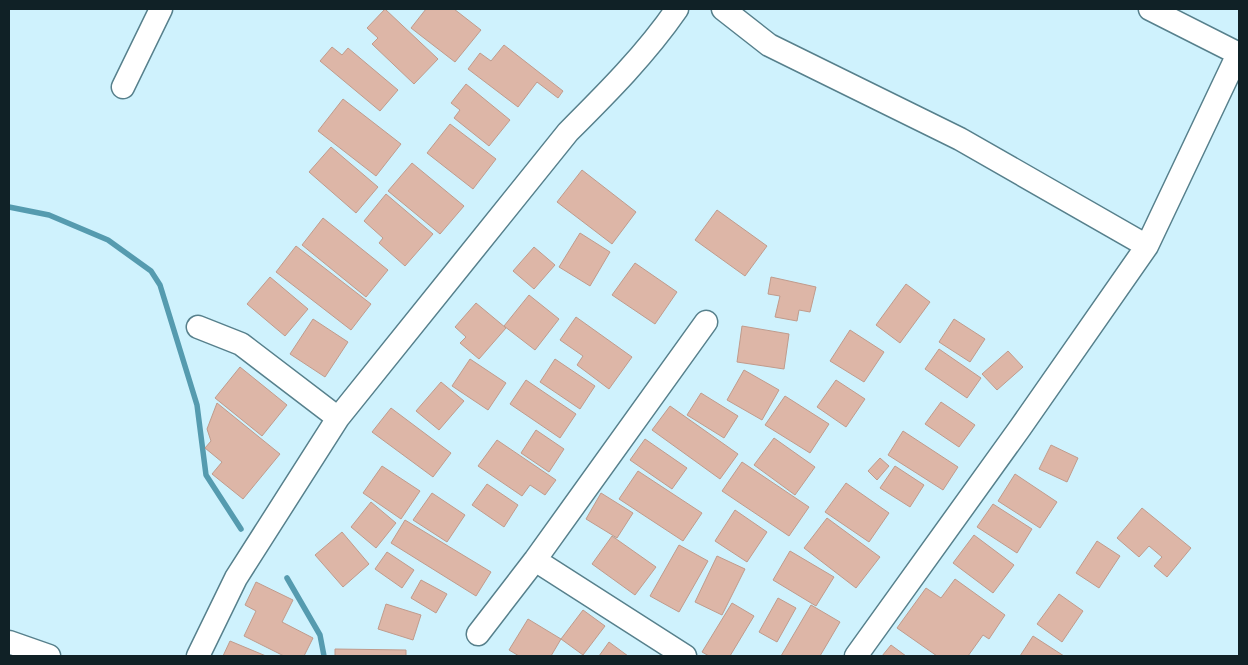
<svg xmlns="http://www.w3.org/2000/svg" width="1248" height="665" font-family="'Source Sans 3',sans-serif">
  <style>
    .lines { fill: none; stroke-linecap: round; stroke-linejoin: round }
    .stream { stroke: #559baf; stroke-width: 5.5 }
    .building { fill: #ddb6a7; stroke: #c09b8c }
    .street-casing { stroke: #57808c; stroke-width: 25 }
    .street { stroke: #fff; stroke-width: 22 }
  </style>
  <rect width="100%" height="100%" fill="#cff2fd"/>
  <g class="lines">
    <path class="stream" d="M9,207l40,8 59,25 43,31 9,14 37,120 9,70 35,54
      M287,578l33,57 4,21"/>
  </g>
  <path class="building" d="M385,9l53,50 -24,25 -42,-40 6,-6 -11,-10z
    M426,9h28l27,21 -26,32 -44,-34z
    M504,45l59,46 -5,7 -21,-16 -19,25 -50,-38 12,-16 11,8z
    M332,47l10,8 6,-7 50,42 -18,21 -60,-50z
    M466,84l44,36 -21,26 -35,-28 6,-8 -9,-7z
    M343,99l58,45 -25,32 -58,-45z
    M450,124l46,35 -23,30 -46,-36z
    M331,147l47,40 -22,26 -47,-41z
    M412,163l52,43 -24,28 -52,-43z
    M582,170l54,42 -24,32 -55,-42z
    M386,194l47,40 -28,32 -26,-23 4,-5 -19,-17z
    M717,210l50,36 -22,30 -50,-36z
    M323,218l65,52 -22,27 -64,-52z
    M580,233l30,19 -20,34 -31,-19z
    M296,246l75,58 -20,26 -75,-58z
    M534,247l21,18 -21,24 -21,-18z
    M635,263l42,29 -22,32 -43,-29z
    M270,277l38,32 -23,27 -38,-32z
    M771,277l45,10 -6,25 -11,-2 -2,11 -22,-4 5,-21 -12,-2z
    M906,284l24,18 -30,41 -24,-18z
    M529,295l30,24 -24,31 -31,-24z
    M476,303l30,25 -27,31 -19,-16 6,-6 -11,-10z
    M576,317l56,40 -23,32 -32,-24 6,-9 -23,-16z
    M313,319l35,23 -23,35 -35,-23z
    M954,319l31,20 -15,23 -31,-20z
    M742,326l47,8 -5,35 -47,-7z
    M850,330l34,22 -20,30 -34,-21z
    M939,349l42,29 -14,20 -42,-29z
    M1008,351l15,16 -26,23 -15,-16z
    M470,359l36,24 -18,27 -36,-24z
    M555,359l40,27 -15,23 -40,-27z
    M240,367l47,38 -25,31 -47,-38z
    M744,370l35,20 -17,30 -35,-20z
    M526,380l50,34 -16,24 -50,-34z
    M836,380l29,19 -19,28 -29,-20z
    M441,382l23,19 -25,29 -23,-19z
    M701,393l37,23 -14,22 -37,-23z
    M785,396l44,28 -19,29 -45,-28z
    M941,402l34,23 -16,22 -34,-23z
    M217,403l63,51 -37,45 -31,-25 10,-12 -17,-14 6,-7 -4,-12z
    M670,406l68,48 -18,25 -68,-49z
    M391,408l60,45 -18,24 -61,-45z
    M536,430l28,19 -15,23 -28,-19z
    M903,431l55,36 -15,23 -55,-35z
    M774,438l41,29 -20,28 -41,-30z
    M645,439l42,29 -15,21 -42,-29z
    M497,440l59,40 -11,15 -15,-10 -8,11 -44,-30z
    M1051,445l27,13 -11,24 -28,-13z
    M880,458l9,8 -12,14 -9,-9z
    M742,462l67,45 -20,29 -67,-45z
    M382,466l38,25 -19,28 -38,-26z
    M895,466l29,19 -14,22 -30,-19z
    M638,471l64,42 -19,28 -64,-42z
    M1015,474l42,28 -17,26 -42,-27z
    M846,483l43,30 -20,29 -44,-30z
    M487,484l31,21 -14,22 -32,-22z
    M432,493l33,22 -18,27 -34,-22z
    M601,493l32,20 -16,25 -31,-19z
    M371,502l25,21 -20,25 -25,-21z
    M993,504l39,25 -15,24 -40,-26z
    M1142,508l49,40 -24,29 -13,-11 8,-9 -13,-11 -10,11 -22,-19z
    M735,510l32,22 -20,30 -32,-21z
    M827,518l53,39 -24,31 -52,-40z
    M405,520l86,52 -15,24 -85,-53z
    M342,532l27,32 -26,23 -28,-32z
    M974,535l40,30 -21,28 -40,-30z
    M612,536l44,31 -21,28 -43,-31z
    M1097,541l23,15 -21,32 -23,-15z
    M679,545l29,16 -29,51 -29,-16z
    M790,551l44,26 -18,29 -43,-26z
    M387,552l27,18 -12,18 -27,-19z
    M717,556l28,13 -23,46 -27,-13z
    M955,579l50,36 -16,24 -6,-4 -15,21h-31l-40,-28 29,-40 15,10z
    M421,580l26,14 -11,19 -25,-15z
    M256,582l37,18 -11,22 31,16 -9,18h-20l-40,-20 12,-25 -11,-6z
    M1059,594l24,17 -21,31 -25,-18z
    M778,598l18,10 -19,34 -18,-10z
    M732,603l22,13 -24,40h-21l-7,-4z
    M386,604l35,11 -8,25 -35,-11z
    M811,605l29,17 -20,34h-39z
    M583,610l22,16 -22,29 -22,-16z
    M528,619l33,20 -10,17h-32l-10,-6z
    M1033,636l31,20h-44z
    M230,641l36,15h-43z
    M609,642l19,14h-29z
    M891,645l15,11h-24z
    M335,649l71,1v6h-71z"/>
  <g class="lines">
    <g class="street-casing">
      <path id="street" d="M723,9l46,36 191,94 187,107
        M1150,9l89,45
        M123,87l38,-78
        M198,327l43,17 97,74
        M535,560l150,96
        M478,634l57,-74 171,-238
        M9,642l40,14
        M198,656l38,-78 102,-160 230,-286c39,-39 78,-78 109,-123
        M856,656l164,-228 127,-182 91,-192"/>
    </g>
    <use href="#street" class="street"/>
  </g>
  <rect width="1248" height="665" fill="none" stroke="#102126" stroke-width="20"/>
</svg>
